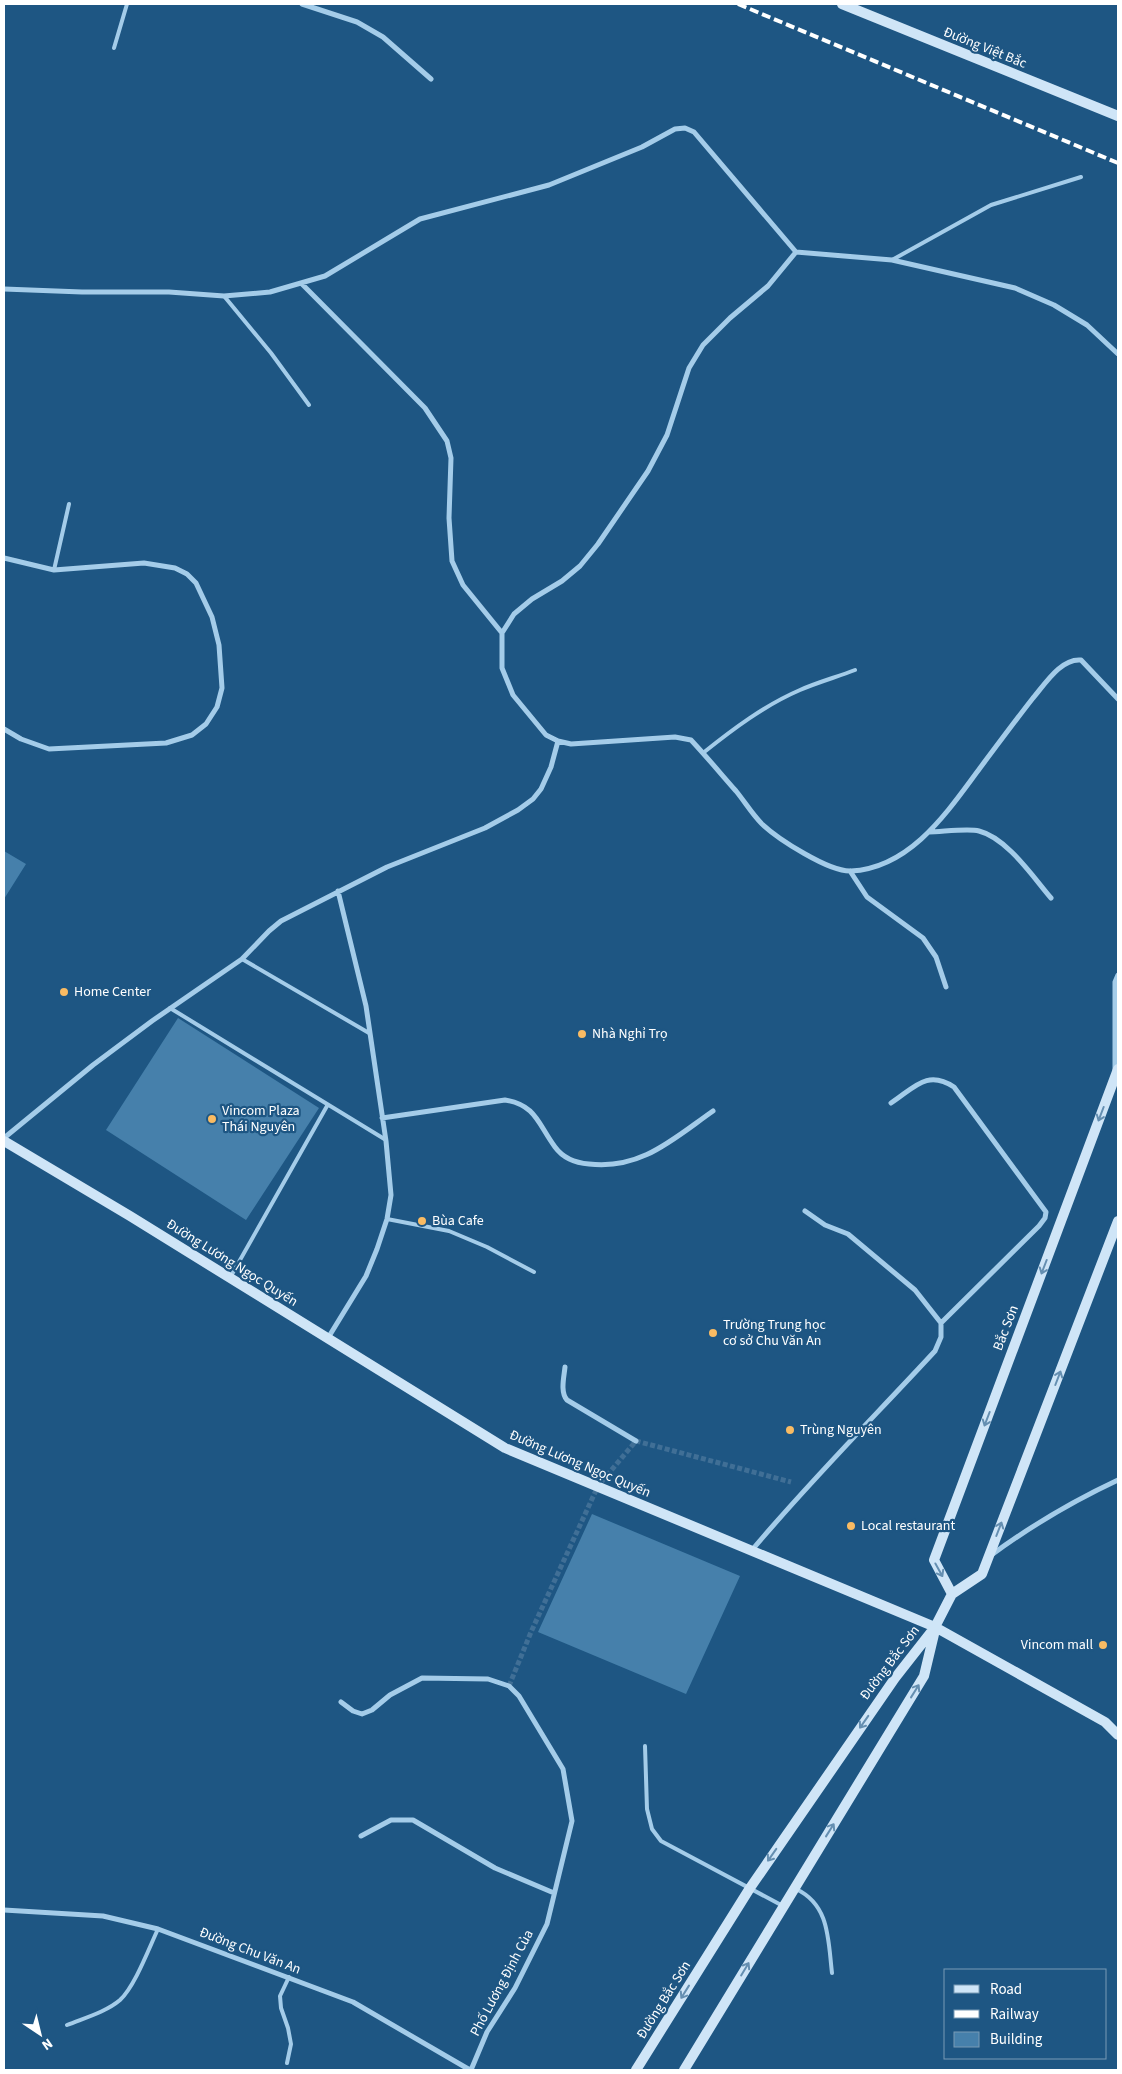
<svg xmlns="http://www.w3.org/2000/svg" width="1122" height="2074" font-family="'Source Sans 3',sans-serif">
  <style>
    .building { fill: #4680ab }
    .lines { fill: none; stroke-linecap: round; stroke-linejoin: round }
    .street-tunnel { stroke: #406f96; stroke-width: 5; stroke-dasharray: 5 2.5; stroke-linecap: butt }
    .lane { stroke: #a4cce9; stroke-width: 4 }
    .street { stroke: #a4cce9; stroke-width: 5 }
    .secondary { stroke: #cfe5f7; stroke-width: 10 }
    .rail { stroke: #fff; stroke-width: 4; stroke-dasharray: 9 4; stroke-linecap: butt }
    .oneway { stroke: #658fb1 }
    .poi-dot { fill: #f9bb63; stroke: #1e5683; stroke-width: 2 }
    .labels { text-anchor: middle; dominant-baseline: central; stroke-width: 4.5; stroke-linejoin: round; paint-order: stroke }
    .street-label { font-size: 14px; fill: #fff; stroke: #1e5683 }
    .poi-label { font-size: 14px; fill: #fff; stroke: #1e5683; text-anchor: start }
  </style>
  <rect width="100%" height="100%" fill="#1e5683"/>
  <path class="building" d="M4,851l22,13 -22,35z
    M178,1018l141,90 -73,112 -140,-90z
    M592,1514l148,62 -54,118 -148,-62z"/>
  <g class="lines">
    <path class="street-tunnel" d="M509,1686l22,-54 67,-146 38,-45 155,41"/>
    <path class="lane" d="M114,48l13,-44
      M892,260l99,-55 90,-28
      M224,296l47,57 38,52
      M54,570l15,-66
      M703,753c30,-24 62,-48 97,-63 18,-8 37,-13 55,-20
      M242,959l127,74
      M170,1008l216,132
      M387,1219l62,12 38,16 47,25
      M231,1276l96,-170
      M645,1746l2,63 5,20 9,12 122,65
      M796,1889c34,16 32,51 36,84
      M67,2025c17,-7 39,-13 53,-25 15,-14 29,-52 38,-71
      M287,2063l4,-19 -3,-16 -7,-20 -1,-12 9,-19"/>
    <path class="street" d="M302,4l55,18 26,15 48,42
      M796,252l-28,34 -38,32 -27,27 -14,23 -22,67 -19,36 -50,73 -18,22 -18,15 -30,18 -18,15 -12,19v35l11,27 33,40 12,6 13,3 104,-7 16,3c15,16 30,34 45,51 9,11 16,23 26,33 16,15 67,48 89,47 60,-3 97,-60 129,-103 18,-24 35,-47 53,-70 12,-14 28,-40 48,-38l37,39
      M302,284l123,124 22,33 4,17 -2,60 3,43 11,24 39,48
      M4,289l78,3h87l55,4 46,-4 55,-16 95,-57 129,-34 93,-38 33,-18 10,-1 9,4 102,120 96,8 123,28 39,17 33,20 31,29
      M4,558l50,12 90,-7 31,5 12,6 9,9 16,34 7,28 3,43 -5,19 -11,17 -14,11 -26,8 -117,6 -28,-10 -17,-10
      M929,832c12,0 39,-4 50,-1 28,7 54,46 72,67
      M850,871l17,26 56,41 13,19 10,30
      M1115,1071v-89l3,-7
      M891,1103c23,-15 36,-34 63,-16l92,125 -1,6 -6,8 -98,97
      M382,1118l123,-18c31,5 33,24 50,47 8,11 21,16 34,17 52,6 84,-25 124,-53
      M4,1138l89,-73 59,-44 90,-62 27,-28 12,-10 106,-54 98,-39 33,-18 15,-11 8,-10 10,-22 7,-26
      M328,1338l38,-62 11,-27 10,-30 4,-24 -5,-54 -20,-135 -28,-115
      M565,1367c-1,10 -5,25 2,33l69,41
      M752,1550c58,-69 122,-133 183,-199l6,-14v-14l-26,-33 -67,-56 -23,-9 -20,-14
      M990,1556c42,-31 81,-54 128,-76
      M341,1702l12,9 9,3 10,-4 18,-15 32,-17 66,1 21,7 10,10 44,73 9,52 -25,103 -32,64 -28,44 -16,38
      M361,1836l30,-16h22l82,48 59,25
      M4,1910l99,6 55,13 195,73 117,68"/>
    <path class="secondary" d="M842,4l276,112
      M4,1141l126,75 375,232 430,179 170,95 13,13
      M952,1594l-18,-34 184,-491
      M636,2070l114,-182 145,-210 40,-51 17,-33 30,-20 136,-353
      M684,2070l240,-394 11,-46"/>
    <path class="rail" d="M738,4l380,159"/>
  </g>
  <defs><path id="oneway-shaft" d="M-6 0H5M1.5-3L5.5 0L1.5 3" fill="none" stroke-width="1.6" stroke-linecap="round" stroke-linejoin="round" transform="scale(1.25)"/></defs>
  <g class="oneway">
    <use href="#oneway-shaft" transform="translate(1101 1114) rotate(111)"/>
    <use href="#oneway-shaft" transform="translate(1044 1267) rotate(111)"/>
    <use href="#oneway-shaft" transform="translate(1058 1378) rotate(-69)"/>
    <use href="#oneway-shaft" transform="translate(987 1419) rotate(111)"/>
    <use href="#oneway-shaft" transform="translate(999 1529) rotate(-69)"/>
    <use href="#oneway-shaft" transform="translate(939 1570) rotate(61)"/>
    <use href="#oneway-shaft" transform="translate(915 1691) rotate(-58)"/>
    <use href="#oneway-shaft" transform="translate(864 1722) rotate(125)"/>
    <use href="#oneway-shaft" transform="translate(830 1830) rotate(-58)"/>
    <use href="#oneway-shaft" transform="translate(772 1855) rotate(125)"/>
    <use href="#oneway-shaft" transform="translate(745 1969) rotate(-59)"/>
    <use href="#oneway-shaft" transform="translate(685 1992) rotate(122)"/>
  </g>
  <g class="poi-dot">
    <circle cx="64" cy="992" r="5"/>
    <circle cx="582" cy="1034" r="5"/>
    <circle cx="212" cy="1119" r="5"/>
    <circle cx="422" cy="1221" r="5"/>
    <circle cx="713" cy="1333" r="5"/>
    <circle cx="790" cy="1430" r="5"/>
    <circle cx="851" cy="1526" r="5"/>
    <circle cx="1103" cy="1645" r="5"/>
  </g>
  <g class="labels">
    <g class="street-label">
      <text transform="translate(985 48) rotate(22)">Đường Việt Bắc</text>
      <text transform="translate(232 1263) rotate(32)">Đường Lương Ngọc Quyến</text>
      <text transform="translate(1006 1328) rotate(-69)">Bắc Sơn</text>
      <text transform="translate(580 1464) rotate(23)">Đường Lương Ngọc Quyến</text>
      <text transform="translate(890 1663) rotate(-53)">Đường Bắc Sơn</text>
      <text transform="translate(250 1951) rotate(21)">Đường Chu Văn An</text>
      <text transform="translate(502 1983) rotate(-62)">Phố Lương Định Của</text>
      <text transform="translate(664 2000) rotate(-58)">Đường Bắc Sơn</text>
    </g>
    <g class="poi-label">
      <text x="74" y="992">Home Center</text>
      <text x="592" y="1034">Nhà Nghỉ Trọ</text>
      <text x="222" y="1111">Vincom Plaza<tspan x="222" dy="16">Thái Nguyên</tspan></text>
      <text x="432" y="1221">Bùa Cafe</text>
      <text x="723" y="1325">Trường Trung học<tspan x="723" dy="16">cơ sở Chu Văn An</tspan></text>
      <text x="800" y="1430">Trùng Nguyên</text>
      <text x="861" y="1526">Local restaurant</text>
      <text x="1093" y="1645" text-anchor="end">Vincom mall</text>
    </g>
  </g>
  <rect width="1122" height="2074" fill="none" stroke="#ffffff" stroke-width="10"/>
  <rect x="944" y="1969" width="162" height="90" fill="#1e5683" stroke="#789ab5"/>
  <rect x="954" y="1985" width="25" height="8" fill="#cfe5f7" stroke="#789ab5"/>
  <text x="990" y="1994" font-size="15" fill="#ffffff">Road</text>
  <rect x="954" y="2010" width="25" height="8" fill="#ffffff" stroke="#789ab5"/>
  <text x="990" y="2019" font-size="15" fill="#ffffff">Railway</text>
  <rect x="954" y="2032" width="25" height="15" fill="#4680ab" stroke="#789ab5"/>
  <text x="990" y="2044" font-size="15" fill="#ffffff">Building</text>
  <g transform="translate(40 2034) rotate(145)" stroke="#1e5683" stroke-width="4" paint-order="stroke">
  <path d="M0-4L9 19L0 12L-9 19Z" fill="#ffffff"/>
  <text y="-8" font-size="14" font-weight="bold" text-anchor="middle" fill="#ffffff">N</text>
  </g>
</svg>
